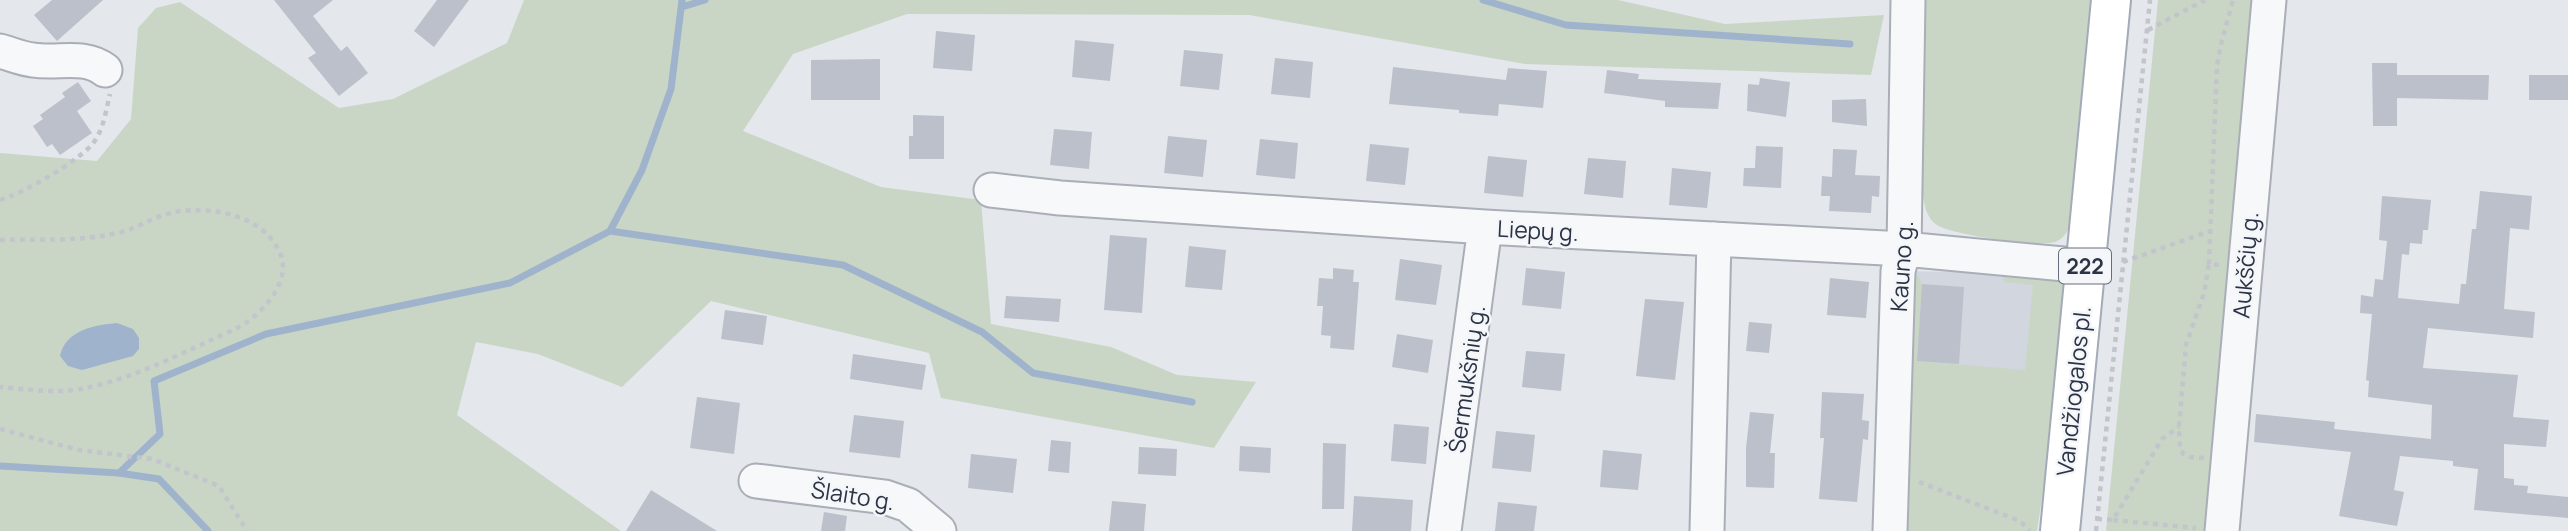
<svg xmlns="http://www.w3.org/2000/svg" width="2568" height="531" font-family="Manrope,sans-serif">
  <style>
    .built { fill: #d2d6de }
    .green { fill: #c9d6c5 }
    .water { fill: #9fb4cc }
    .lines { fill: none; stroke-linecap: round; stroke-linejoin: round }
    .stream { stroke: #9fb4cc; stroke-width: 7 }
    .building { fill: #bbc0ca }
    .minor-casing { stroke: #a9aeb7; stroke-width: 37 }
    .major-casing { stroke: #a3abb8; stroke-width: 42 }
    .path { stroke: #c2c5cb; stroke-width: 4.5; stroke-dasharray: 5 5; stroke-linecap: butt }
    .minor { stroke: #f7f8fa; stroke-width: 33 }
    .major { stroke: #fff; stroke-width: 38 }
    .labels { text-anchor: middle; dominant-baseline: central; stroke-width: 5; stroke-linejoin: round; paint-order: stroke }
    .shield { fill: #f4f6f9; stroke: #676e7b; stroke-width: 2 }
    .shield-label { font-size: 21px; font-weight: bold; fill: #2b3445 }
    .street-label { font-size: 23px; fill: #2b3445; stroke: #f4f6f9 }
  </style>
  <rect width="100%" height="100%" fill="#e4e7ec"/>
  <path class="built" d="M1898,271l128,2 31,4 -6,162 -139,20z"/>
  <path class="green" d="M524,0h1094l107,24 159,-9 -13,60 -346,-11 -276,-49 -342,-1 -114,40 -50,77 138,56 100,13 10,124 120,23 66,28 79,7 -42,66 -273,-50 -12,-45 -218,-52 -89,86 -84,-33 -62,-12 -19,73 164,116h-621v-378l97,8 34,-42 7,-91 18,-20 24,-6 159,106 54,-9 114,-56z
    M1920,0h173l-20,222c-5,8 -9,17 -18,20 -18,5 -103,-7 -118,-17 -10,-6 -12,-18 -14,-29z
    M2158,0h111l-47,531h-116z
    M1909,272l9,4 4,8 -5,77 108,9 8,-85 -29,-3 -1,-6 4,-3 54,5 4,6 -14,155 -14,92h-147z"/>
  <path class="water" d="M117,323l16,6 6,9v11l-6,7 -51,14 -14,-4 -8,-10c5,-26 35,-31 57,-33z"/>
  <g class="lines">
    <path class="stream" d="M1483,0l83,25 284,19
      M682,7l23,-7
      M610,231l233,34 139,67 51,41 159,29
      M0,466l119,7 40,6 49,52
      M119,473l41,-39 -6,-53 112,-47 244,-51 100,-52 32,-61 29,-81 11,-89"/>
  </g>
  <path class="building" d="M52,0h51l-46,41 -23,-26z
    M274,0h59l-20,16 28,35 6,-5 21,27 -29,23 -31,-38 8,-5z
    M437,0h32l-35,47 -20,-16z
    M936,31l39,4 -3,36 -39,-3z
    M1075,40l39,4 -4,37 -38,-4z
    M1184,50l39,4 -4,36 -39,-4z
    M1275,58l38,4 -3,36 -39,-4z
    M880,59v41h-69v-40z
    M2372,63h25v12h92l-1,25 -91,-2v28h-24z
    M1393,67l113,13 2,-12 39,3 -4,37 -44,-4 -1,12 -39,-3v-3l-70,-6z
    M1607,70l32,4 -1,5 83,4 -3,26 -53,-2v-6l-61,-8z
    M2529,75h39v25h-39z
    M1760,78l30,4 -4,35 -39,-6 1,-27 11,1z
    M78,82l13,19 -14,10 15,22 -32,22 -8,-11 -5,3 -14,-21 10,-7 -3,-4 25,-18 -3,-4z
    M1866,99l1,27 -35,-4v-22z
    M913,115l31,1v43h-35v-23h4z
    M1054,129l38,3 -3,37 -39,-4z
    M1168,136l39,4 -4,37 -39,-4z
    M1260,139l38,4 -3,36 -39,-4z
    M1370,144l39,4 -4,37 -39,-4z
    M1756,146l27,1 -2,41 -38,-2 1,-18h11z
    M1833,149l24,1 -2,25 25,1 -1,21 -7,-1 -1,17 -42,-2 1,-15h-9l1,-20 10,1z
    M1488,156l39,4 -4,37 -39,-4z
    M1588,158l38,3 -3,37 -39,-4z
    M1672,168l39,4 -4,36 -38,-3z
    M2480,191l52,5 -3,34 -19,-2 -6,81 31,3 -2,26 -105,-10 -5,40 95,7 -5,42 36,3 -3,27 -42,-3v34l10,1v6l14,1 -1,7 41,4v21l-94,-8 4,-41 -25,-3v-5l-53,-5 -6,34 10,2 -7,34 -58,-10 12,-64 -97,-10 2,-28 79,8 -1,7 97,10 1,-34 -64,-8 1,-16 -3,-1 6,-66 -12,-1 1,-18 12,2 2,-18 8,1 4,-39 -8,-1 3,-44 49,4 -3,30h-5l-1,14 -12,-1 -1,12 -7,-1 -4,44 61,6 2,-20h5l6,-55h4z
    M1110,235l37,3 -5,75 -38,-3z
    M1189,246l37,4 -4,40 -37,-3z
    M1400,259l42,6 -6,40 -41,-5z
    M1333,268l21,2 -1,12h6l-5,68 -24,-2 1,-12 -10,-1 2,-29h-6l2,-28 14,1z
    M1526,268l39,4 -4,37 -39,-4z
    M1830,278l39,4 -3,36 -39,-3z
    M1922,284l42,3 -5,77 -42,-3z
    M1006,296l55,3 -2,23 -55,-4z
    M1645,299l39,3 -9,78 -39,-4z
    M725,310l42,6 -4,29 -42,-6z
    M1749,322l23,2 -3,29 -23,-2z
    M1397,334l36,6 -5,33 -36,-6z
    M1526,351l39,3 -4,37 -39,-4z
    M853,354l73,11 -4,25 -72,-11z
    M1822,392l42,2 -2,26 7,1 -1,19 -5,-1 -6,63 -38,-3 5,-61h-4z
    M697,397l43,6 -6,51 -44,-6z
    M1750,412l24,2 -4,39h5l-1,35 -28,-1v-39z
    M854,415l50,6 -4,37 -51,-6z
    M1394,424l35,3 -3,37 -35,-3z
    M1496,431l39,4 -4,37 -39,-4z
    M1051,440l20,2 -2,31 -21,-2z
    M1323,443l23,1 -2,65h-22z
    M1240,446l31,2 -1,25 -31,-2z
    M1139,447l38,2 -1,27 -38,-2z
    M1603,450l39,4 -4,36 -38,-3z
    M971,454l46,5 -4,34 -45,-5z
    M651,490l66,41h-91z
    M1354,496l59,4 -2,31h-59z
    M1112,501l34,3 -2,27h-35z
    M1498,502l39,4 -3,25h-39z
    M824,512l23,4 -2,15h-24z"/>
  <g class="lines">
    <g class="minor-casing">
      <path id="minor" d="M0,51c11,3 22,8 33,9 25,4 52,-6 72,10
        M991,190l69,8 425,29 419,22 181,17
        M756,481l129,16 23,8 31,26
        M1444,531l41,-304
        M1707,531l7,-292
        M1890,531l8,-260 6,-22 4,-249
        M2222,531l47,-531"/>
    </g>
    <g class="major-casing">
      <path id="major" d="M2060,531l51,-531"/>
    </g>
    <path class="path" d="M2148,30l57,-30
      M0,200c22,-6 81,-40 94,-58 10,-14 12,-32 16,-48
      M0,240c38,-1 80,2 117,-7 16,-3 29,-12 44,-17 18,-7 40,-7 58,-4 26,5 48,15 60,39 14,26 -12,57 -32,71 -11,8 -26,13 -38,19 -43,20 -88,42 -135,49 -24,3 -49,-1 -74,-3
      M2123,262l87,-31
      M2219,265l-10,-1 8,-199 5,-25 11,-40
      M0,429l79,21 73,9 67,27 28,45
      M2204,458l-14,-1 -7,-3 -3,-7 -1,-20 7,-82 18,-52 5,-29
      M1919,482l101,39 10,10
      M2097,519l16,1 49,-81 17,-12
      M2113,520l83,8
      M2096,531l54,-531"/>
    <use href="#minor" class="minor"/>
    <use href="#major" class="major"/>
  </g>
  <g class="labels">
    <rect class="shield" x="2059" y="248.5" width="52" height="35" rx="5"/>
    <g class="shield-label">
      <text x="2085" y="266">222</text>
    </g>
    <g class="street-label">
      <text transform="translate(1538 230) rotate(3)">Liepų g.</text>
      <text transform="translate(2245 265) rotate(-85)">Aukščių g.</text>
      <text transform="translate(1901 266) rotate(-86)">Kauno g.</text>
      <text transform="translate(1466 379) rotate(-82)">Šermukšnių g.</text>
      <text transform="translate(2073 391) rotate(-84)">Vandžiogalos pl.</text>
      <text transform="translate(853 495) rotate(9)">Šlaito g.</text>
    </g>
  </g>
</svg>
